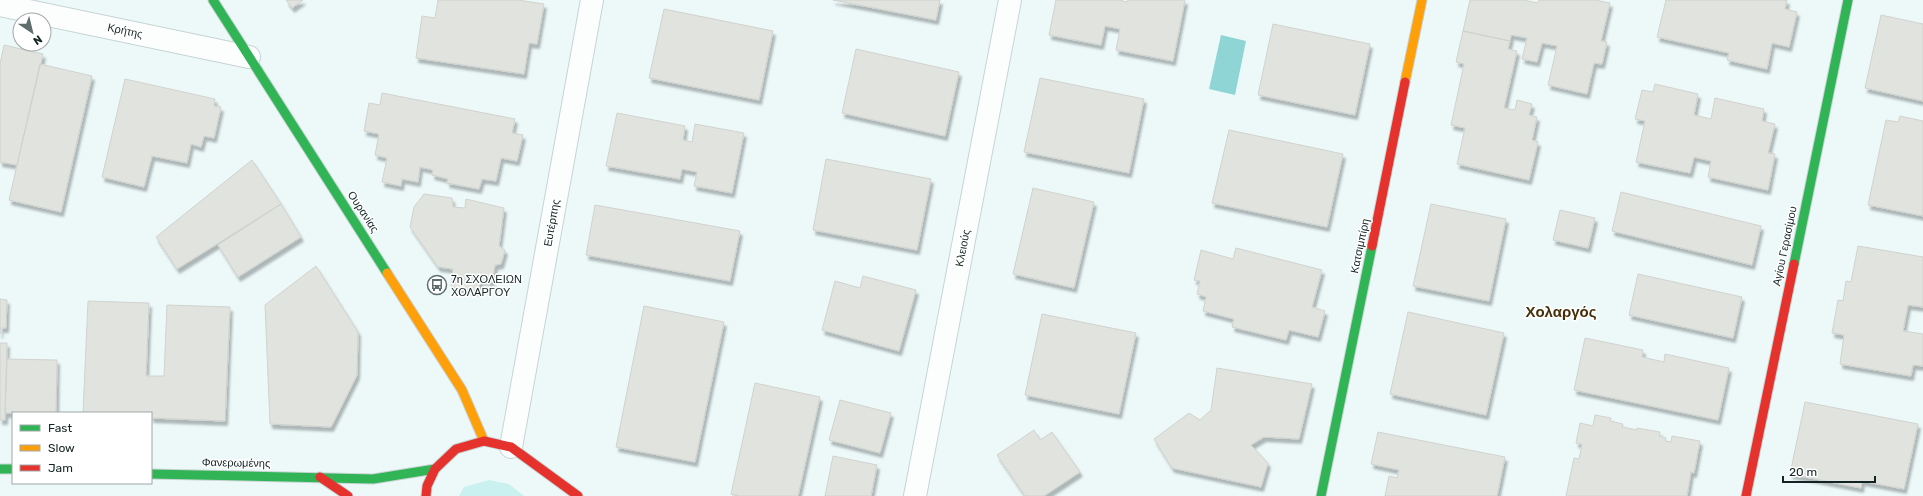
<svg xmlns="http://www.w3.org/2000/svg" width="1923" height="496" font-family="Rubik,sans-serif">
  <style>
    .green { fill: #caf0f0 }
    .water { fill: #90d5d6 }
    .building { fill: #e0e3de; stroke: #d0d2ce; filter: url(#shadow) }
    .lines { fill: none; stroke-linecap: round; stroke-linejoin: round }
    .street-casing { stroke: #c7d4d4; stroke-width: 24 }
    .fast-casing { stroke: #c7d4d4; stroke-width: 11 }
    .slow-casing { stroke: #c7d4d4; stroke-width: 11 }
    .jam-casing { stroke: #c7d4d4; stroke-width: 11 }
    .street { stroke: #fcfefe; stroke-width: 22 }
    .fast { stroke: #30b455; stroke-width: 9 }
    .slow { stroke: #ff9f0a; stroke-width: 9 }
    .jam { stroke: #e5322d; stroke-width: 9 }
    .labels { text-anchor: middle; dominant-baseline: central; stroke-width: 3; stroke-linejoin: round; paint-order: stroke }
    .street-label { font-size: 11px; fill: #132222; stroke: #fff }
    .poi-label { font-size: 11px; fill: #132222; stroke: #fff; text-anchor: start }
    .district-label { font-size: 15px; font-weight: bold; fill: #452f09; stroke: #fff }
  </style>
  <defs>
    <filter id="shadow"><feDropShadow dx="2.5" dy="4.5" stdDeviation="1" flood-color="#0004"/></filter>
  </defs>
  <rect width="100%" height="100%" fill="#edf9f9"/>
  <path class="green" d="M489,480l20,4 15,12h-65l5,-9z"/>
  <path class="water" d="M1221,35l25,6 -11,54 -26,-6z"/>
  <path class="building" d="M286,0h17l-11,8z
    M438,0h80l26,4 -7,40 -8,-1 -5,31 -108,-16 6,-42 13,2z
    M833,0h107l-4,20z
    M1056,0h63l8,2 1,-2h57l-12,61 -57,-11 4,-21 -15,-3 -4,19 -52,-10z
    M1470,0h54l14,3 1,-3h56l15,3 -9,38 6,1 -5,22 -8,-1 -7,31 -39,-9 9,-39 -15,-3 -5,19 -15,-3 5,-21 -16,-3 -1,6 -47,-10z
    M1666,0h121l-2,9 12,3 -8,35 -17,-4 -5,26 -40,-9 2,-7 -72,-16z
    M664,9l109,22 -14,69 -110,-22z
    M1881,15l42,9v77l-58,-13z
    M1273,24l97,20 -15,71 -97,-20z
    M1463,31l47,10 -2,8 9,2 -13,57 11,2 2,-10 15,4 -3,11 8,2 -5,23 6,2 -9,38 -72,-16 8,-36 -14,-3 13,-61 -8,-2z
    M4,45l39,9 -26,111 -17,-3v-98z
    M856,49l103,23 -14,64 -103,-23z
    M40,64l52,12 -31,136 -52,-12z
    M1040,78l104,21 -15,74 -105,-21z
    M125,79l90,20 -1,7 7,1 -7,31 -10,-2 -3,11 -10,-3 -4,19 -35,-7 -8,31 -42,-10z
    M1655,84l43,10 -4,21 17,4 4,-21 49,11 -2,12 13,3 -7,29 7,1 -7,36 -60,-13 3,-16 -17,-4 -4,16 -54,-11 9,-41 -10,-2 7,-29 11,2z
    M382,93l133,26 -3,14 11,2 -6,26 -16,-3 -5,23 -14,-2 -3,10 -32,-6 1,-4 -16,-4 1,-5 -13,-3 -2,15 -16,-3 -1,7 -19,-4 5,-24 -12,-3 4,-21 -15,-3 5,-28 11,2z
    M617,113l68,13 -2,14 9,2 3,-18 49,9 -12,60 -38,-7 3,-14 -15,-3 -2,10 -74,-13z
    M1900,116l23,5v95l-55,-11 18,-85 12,2z
    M1229,130l114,24 -16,73 -115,-24z
    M826,159l105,20 -14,71 -104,-20z
    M252,160l29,44 -104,65 -21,-32z
    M1033,188l61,14 -20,86 -61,-14z
    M1621,192l140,34 -9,39 -140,-34z
    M424,194l28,4 1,9 12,1 1,-9 38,9 -5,38 6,4 -4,14 -6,1 -3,17 -11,-2 -3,11 -27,-4 2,-18 -15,-2 -28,-40 4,-20z
    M281,204l20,33 -63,40 -20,-32z
    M1431,204l75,15 -17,82 -76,-15z
    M595,205l145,26 -10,50 -144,-26z
    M1560,210l35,8 -7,30 -35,-8z
    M1858,246l65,11v50l-15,-2 -5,26 20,3v32l-10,-1 -2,11 -71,-12 4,-29 -12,-2 6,-33 5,1 3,-20 5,1z
    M1236,248l86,22 -10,37 13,4 -7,26 -29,-7 -3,10 -54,-13 2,-8 -31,-8 3,-14 -9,-3 3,-13 -6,-1 7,-30 32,9z
    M316,266l42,66 -1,43 -26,52 -61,-3 -5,-119z
    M1638,274l104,23 -9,41 -104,-23z
    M863,276l53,14 -17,61 -77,-21 13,-49 25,7z
    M0,299l7,1 -1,28h-6v6z
    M88,301l61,2 -3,73h18l3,-71 63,2 -5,114 -74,-3v-5h-68z
    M644,306l80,16 -29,140 -79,-15z
    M1408,312l96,21 -18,82 -96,-21z
    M1042,314l94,19 -17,81 -94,-19z
    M1585,338l58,12 -1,7 22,5 1,-8 64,14 -11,52 -144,-30z
    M0,343h7l-2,77h-5z
    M7,359l50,1 -1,53h-51z
    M1217,368l95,16 -13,55 -35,-2 -13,8 17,18 -7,24 -89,-19 -18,-29 35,-26 11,7 11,-10z
    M755,383l65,14 -22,99h-59l-8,-2z
    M840,400l51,13 -11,40 -51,-13z
    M1805,402l113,22 -14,65 -42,-8 -1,7 -71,-14z
    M1595,415l16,3 -1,3 13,3 -1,3 15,3v-2l23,4 -1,4 7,2 -1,3 6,1 1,-6 28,5 -6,32 -3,-1 -4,24h-121l8,-38 5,1 3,-15 -6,-1 4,-20 13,3z
    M1034,430l6,10 12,-8 28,40 -36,24h-19l-28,-41z
    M1378,432l127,25 -8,39h-112l4,-20 8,2 2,-8 -28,-6z
    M833,456l44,9 -6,31h-46z"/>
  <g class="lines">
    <g class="street-casing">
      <path id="street" d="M0,5l249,52
        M511,447l81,-447
        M915,496l95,-496"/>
    </g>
    <g class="fast-casing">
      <path id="fast" d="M213,0l174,273
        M1794,264l54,-264
        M0,469h13
        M151,474l222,5 62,-10
        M1321,496l51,-250"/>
    </g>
    <g class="slow-casing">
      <path id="slow" d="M1405,82l17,-82
        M387,273l75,117 22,51"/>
    </g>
    <g class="jam-casing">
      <path id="jam" d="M1372,246l33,-164
        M320,477l28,19
        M426,496l1,-10 8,-17 21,-20 28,-8 27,6 67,49
        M1746,496l48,-232"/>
    </g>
    <use href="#street" class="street"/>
    <use href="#fast" class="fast"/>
    <use href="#slow" class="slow"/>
    <use href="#jam" class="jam"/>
  </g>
  <defs>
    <g id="bus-ring" transform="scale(1)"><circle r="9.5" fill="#fff" stroke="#5f6d6d" stroke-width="1.5"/><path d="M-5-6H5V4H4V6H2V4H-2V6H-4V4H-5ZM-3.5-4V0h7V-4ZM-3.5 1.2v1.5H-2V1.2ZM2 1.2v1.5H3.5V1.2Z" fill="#5f6d6d"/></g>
  </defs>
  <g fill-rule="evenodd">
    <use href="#bus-ring" x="437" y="285"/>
  </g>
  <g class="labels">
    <g class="street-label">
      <text transform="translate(125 31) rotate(12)">Κρήτης</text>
      <text transform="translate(363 212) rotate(57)">Ουρανίας</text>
      <text transform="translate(552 223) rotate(-80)">Ευτέρπης</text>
      <text transform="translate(1360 246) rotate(-78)">Κατσιμπίρη</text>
      <text transform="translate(1785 246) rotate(-78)">Αγίου Γερασίμου</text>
      <text transform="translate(963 248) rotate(-79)">Κλειούς</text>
      <text transform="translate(236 463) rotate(1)">Φανερωμένης</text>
    </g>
    <g class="poi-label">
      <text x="451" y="279">7η ΣΧΟΛΕΙΩΝ<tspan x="451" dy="13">ΧΟΛΑΡΓΟΥ</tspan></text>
    </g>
    <g class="district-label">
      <text x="1561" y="312">Χολαργός</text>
    </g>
  </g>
  <rect x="12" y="412" width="140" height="72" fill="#ffffff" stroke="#a1a7a7"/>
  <rect x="20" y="425" width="20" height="6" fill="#30b455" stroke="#a1a7a7"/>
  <text x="48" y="432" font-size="12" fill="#132222">Fast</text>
  <rect x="20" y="445" width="20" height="6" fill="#ff9f0a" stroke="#a1a7a7"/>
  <text x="48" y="452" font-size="12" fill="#132222">Slow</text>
  <rect x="20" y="465" width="20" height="6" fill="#e5322d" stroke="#a1a7a7"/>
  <text x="48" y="472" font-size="12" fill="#132222">Jam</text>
  <g transform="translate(32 32) rotate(145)"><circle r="19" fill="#ffffff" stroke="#a1a7a7"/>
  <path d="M0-3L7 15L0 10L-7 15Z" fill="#5f6d6d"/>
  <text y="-6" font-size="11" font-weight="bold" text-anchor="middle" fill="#132222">N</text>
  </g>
  <path d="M1783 476v6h92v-6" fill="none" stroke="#132222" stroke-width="2"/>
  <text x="1789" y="476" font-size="12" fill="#132222" stroke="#ffffff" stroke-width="3" paint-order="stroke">20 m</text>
</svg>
